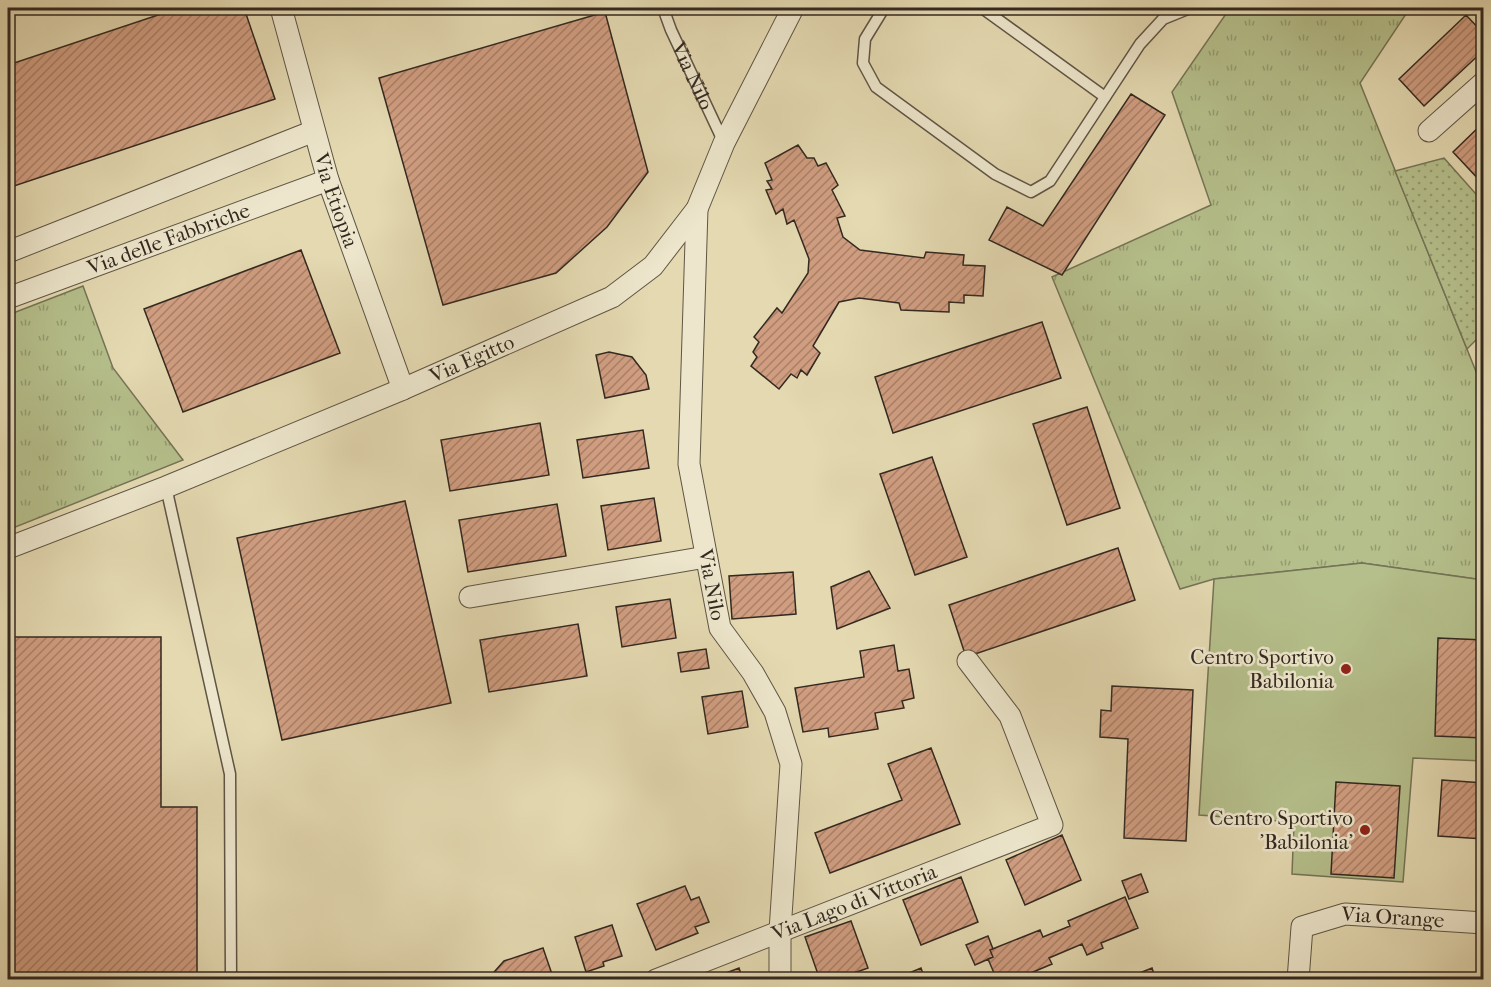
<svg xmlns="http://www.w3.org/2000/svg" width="1491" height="987" font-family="'IM FELL French Canon',serif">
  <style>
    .grass { fill: url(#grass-tufts); stroke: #747456; stroke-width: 1.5 }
    .park { fill: url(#park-dots); stroke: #747456; stroke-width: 1.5 }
    .pitch { fill: #b5bf8b; stroke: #747456; stroke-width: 1.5 }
    .building { fill: url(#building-hatch); stroke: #332920; stroke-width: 1.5 }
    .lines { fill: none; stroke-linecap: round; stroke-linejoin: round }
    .service-casing { stroke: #5f5544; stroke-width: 13 }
    .minor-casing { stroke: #5f5544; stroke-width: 23 }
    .service { stroke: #ede6cc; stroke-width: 10 }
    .minor { stroke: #ede6cc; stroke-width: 21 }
    .poi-dot { fill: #8f2418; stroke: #ede6cc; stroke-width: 2 }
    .labels { text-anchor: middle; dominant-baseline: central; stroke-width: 5; stroke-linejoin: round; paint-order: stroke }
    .street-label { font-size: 21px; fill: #332920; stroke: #ede6cc }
    .poi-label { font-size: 21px; fill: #332920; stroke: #ede6cc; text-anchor: end }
  </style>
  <defs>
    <pattern id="grass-tufts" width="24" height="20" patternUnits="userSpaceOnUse" patternTransform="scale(1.5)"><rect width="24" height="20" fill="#b5bf8b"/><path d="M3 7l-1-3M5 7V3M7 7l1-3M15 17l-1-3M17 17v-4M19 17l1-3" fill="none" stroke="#949b71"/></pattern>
    <pattern id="park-dots" width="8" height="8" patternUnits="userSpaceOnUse" patternTransform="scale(1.5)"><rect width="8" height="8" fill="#b5bf8b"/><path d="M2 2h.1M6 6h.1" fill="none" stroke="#949b71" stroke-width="1.8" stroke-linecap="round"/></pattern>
    <pattern id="building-hatch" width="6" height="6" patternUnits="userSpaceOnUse" patternTransform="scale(1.5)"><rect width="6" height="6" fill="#d09d80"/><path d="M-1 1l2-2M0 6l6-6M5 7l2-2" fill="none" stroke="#a98068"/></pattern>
  </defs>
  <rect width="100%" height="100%" fill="#e4d9b1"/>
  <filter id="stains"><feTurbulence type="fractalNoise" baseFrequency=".00333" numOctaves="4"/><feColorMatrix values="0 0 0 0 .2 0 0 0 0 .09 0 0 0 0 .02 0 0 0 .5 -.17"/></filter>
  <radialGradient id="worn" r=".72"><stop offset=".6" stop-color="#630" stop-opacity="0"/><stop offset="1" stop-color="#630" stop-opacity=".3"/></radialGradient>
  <path class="grass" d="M1230,8h180l-50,75 123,306v191l-121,-17 -148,16 -34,10 -128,-312 159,-72 -39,-113z
    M83,286l30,82 70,92 -175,70v-215z"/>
  <path class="park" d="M1444,158l39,44v131l-16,16 -72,-178z"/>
  <path class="pitch" d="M1362,563l121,17v181l-70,-3 -10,124 -111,-8 2,-52 -95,-7 15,-236z"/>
  <path class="building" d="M179,8h65l31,91 -267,89v-123z
    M605,12l43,160 -41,55 -51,46 -113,32 -64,-227z
    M1466,15l18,19v16l-60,56 -25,-27z
    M1131,94l34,21 -103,160 -73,-35 18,-33 36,19z
    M1484,122v63l-31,-33z
    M798,145l9,13h7l4,8 8,-3 12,22 -6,5 13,26 -8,2 6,19 17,13 64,8 2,-6 38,3 -1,10 22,1 -2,30 -19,-1v8l-15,-1v10l-48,-2 -2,-7 -40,-5 -20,4 -26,44 7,7 -13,22 -6,-5 -4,8 -6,-4 -12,15 -28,-23 6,-9 -4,-5 6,-10 -5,-5 23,-29 5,5 26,-40 1,-14 -15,-39 -7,4 -4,-15 -7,5 -10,-24 6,-1 -5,-8 5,-1 -7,-17z
    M301,250l39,103 -157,59 -39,-103z
    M1042,322l19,56 -168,55 -18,-56z
    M609,352l23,5 14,18 3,14 -44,9 -9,-43z
    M1087,407l33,101 -53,17 -34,-101z
    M540,423l9,52 -99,16 -9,-51z
    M643,430l6,38 -66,10 -6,-38z
    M932,457l35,100 -52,18 -35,-101z
    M654,498l7,43 -53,9 -7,-44z
    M405,501l46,202 -169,37 -45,-202z
    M557,504l9,52 -98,16 -9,-52z
    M1118,548l17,52 -169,57 -17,-52z
    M869,571l21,37 -53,21 -6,-42z
    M793,572l3,42 -64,5 -3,-43z
    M670,599l6,39 -54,9 -6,-40z
    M578,624l9,52 -98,16 -9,-52z
    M8,637h153v170h36v173h-189z
    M1438,638l46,2v98l-49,-2z
    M894,645l4,26 11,-2 5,29 -12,3 2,7 -29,5 3,16 -49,8 -1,-9 -25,4 -8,-44 69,-11 -4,-26z
    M706,649l3,19 -28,4 -3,-19z
    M1112,686l81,4 -7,151 -62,-3 4,-99 -28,-2 1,-27 10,1z
    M742,691l6,36 -40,7 -6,-37z
    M931,748l29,76 -130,49 -15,-40 87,-33 -14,-36z
    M1442,780l42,3v56l-46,-3z
    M1336,782l64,4 -6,92 -63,-4z
    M1062,835l19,45 -56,25 -19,-45z
    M1141,874l7,18 -19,7 -7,-18z
    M961,877l17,45 -57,23 -18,-45z
    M685,886l6,14 8,-3 10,25 -14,5 3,6 -42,17 -19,-46z
    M1125,897l13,31 -37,15 2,5 -16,7 -5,-11 -33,14 3,6 -38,16h-17l-9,-21 5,-2 -3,-7 50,-20 3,7 27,-11 -2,-5z
    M851,921l17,47 -34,12h-14l-15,-43z
    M612,925l10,31 -19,6 1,4 -18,6 -11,-35z
    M988,936l5,13 -3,1 3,7 -18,8 -9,-20z
    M543,948l11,32h-67l17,-19z
    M739,968l4,12h-26l10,-4 -1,-3z
    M921,968l4,12h-28v-2z
    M1152,968l4,12h-34z"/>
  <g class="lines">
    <g class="service-casing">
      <g id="service">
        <path id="s1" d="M663,8l8,22 53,113"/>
        <path d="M884,8l-19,31 -2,24 13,24 119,87 36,18 19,-11 90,-137 23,-25 27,-11"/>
        <path d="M982,8l123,89"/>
        <path d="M166,487l64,287 1,206"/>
      </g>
    </g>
    <g class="minor-casing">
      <g id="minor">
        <path id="s2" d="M281,8l47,172 75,209"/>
        <path d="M1429,131l55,-49"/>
        <path id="s3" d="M697,209l-8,255 31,164 33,45 22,39 16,52 -11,167v49"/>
        <path d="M8,252l306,-121"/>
        <path id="s4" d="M8,298l320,-118"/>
        <path id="s5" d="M8,548l158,-61 237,-98 209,-92 41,-31 44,-57 27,-66 69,-135"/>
        <path d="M470,597l236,-40"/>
        <path id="s6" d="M656,980l396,-155 -42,-109 -42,-55"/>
        <path id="s7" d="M1298,980l4,-53 43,-13 139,9"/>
      </g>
    </g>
    <use href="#service" class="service"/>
    <use href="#minor" class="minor"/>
  </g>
  <g class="poi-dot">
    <circle cx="1346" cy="669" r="6"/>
    <circle cx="1365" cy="830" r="6"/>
  </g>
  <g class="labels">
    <g class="street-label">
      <text stroke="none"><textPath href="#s1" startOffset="74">Via Nilo</textPath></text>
      <text stroke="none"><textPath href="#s2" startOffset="200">Via Etiopia</textPath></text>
      <text stroke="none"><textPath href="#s4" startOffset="171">Via delle Fabbriche</textPath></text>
      <text stroke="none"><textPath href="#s5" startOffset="501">Via Egitto</textPath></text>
      <text stroke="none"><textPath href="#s3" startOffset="378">Via Nilo</textPath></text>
      <text stroke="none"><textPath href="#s6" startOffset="213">Via Lago di Vittoria</textPath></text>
      <text stroke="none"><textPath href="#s7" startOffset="146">Via Orange</textPath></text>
    </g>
    <g class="poi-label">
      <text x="1334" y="657">Centro Sportivo<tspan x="1334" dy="24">Babilonia</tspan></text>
      <text x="1353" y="818">Centro Sportivo<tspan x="1353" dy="24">'Babilonia'</tspan></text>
    </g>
  </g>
  <rect width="1491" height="987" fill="none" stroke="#e4d9b1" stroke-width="30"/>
  <rect x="9" y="9" width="1473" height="969" fill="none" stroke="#332920" stroke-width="3"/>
  <rect x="15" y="15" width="1461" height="957" fill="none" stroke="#332920" stroke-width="1.5"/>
  <rect width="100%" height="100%" filter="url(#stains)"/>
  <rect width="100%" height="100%" fill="url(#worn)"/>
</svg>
